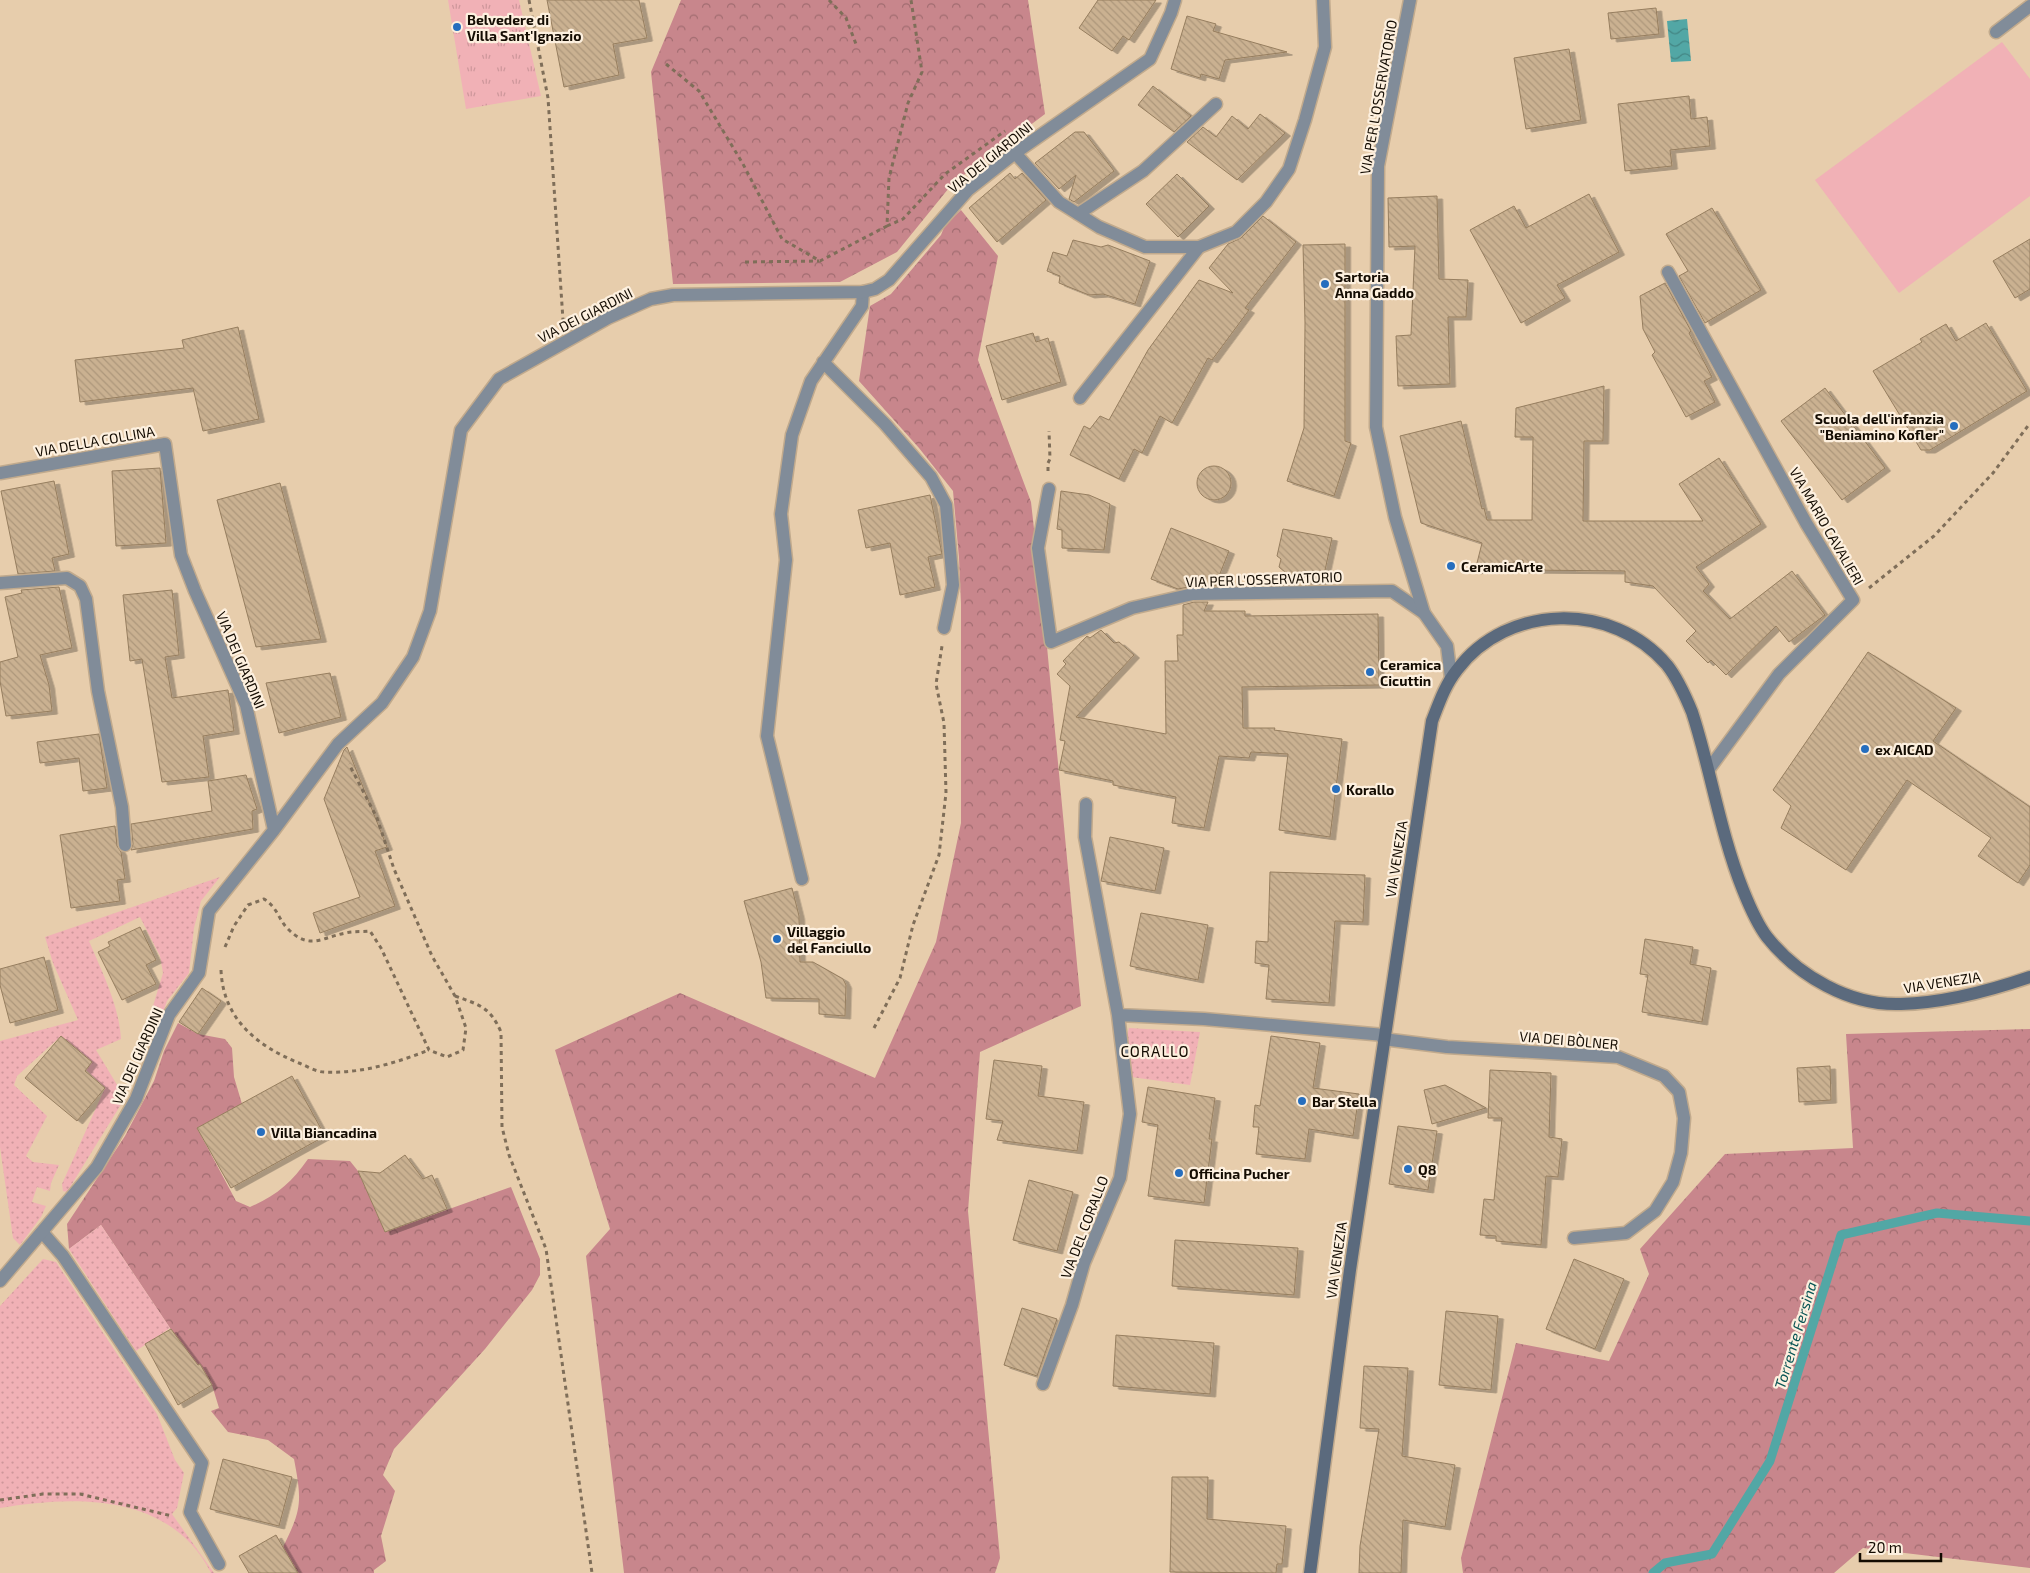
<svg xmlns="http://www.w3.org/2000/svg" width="2030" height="1573" font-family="'Exo 2',sans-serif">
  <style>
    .grass { fill: #f1b1b6 }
    .forest { fill: url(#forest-crowns) }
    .park { fill: url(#park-tufts) }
    .garden { fill: url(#garden-dots) }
    .water { fill: url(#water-waves) }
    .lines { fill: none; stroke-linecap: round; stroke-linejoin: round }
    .stream { stroke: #52a7a5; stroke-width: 9 }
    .building { fill: url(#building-back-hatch); stroke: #967e5f; filter: url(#shadow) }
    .lane-casing { stroke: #c1aa8d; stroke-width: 15 }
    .street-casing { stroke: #c1aa8d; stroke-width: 15 }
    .secondary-casing { stroke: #c1aa8d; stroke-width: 15 }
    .path { stroke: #7f6e59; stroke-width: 3; stroke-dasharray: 4 4; stroke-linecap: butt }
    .lane { stroke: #818c99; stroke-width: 12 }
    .street { stroke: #818c99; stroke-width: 12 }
    .secondary { stroke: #5b6a7d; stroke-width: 12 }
    .poi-dot { fill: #266ebe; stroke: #fdf0df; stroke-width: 2 }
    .labels { text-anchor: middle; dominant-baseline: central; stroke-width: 4.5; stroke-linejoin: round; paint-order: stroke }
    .poi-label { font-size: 14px; font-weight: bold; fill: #140c02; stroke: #fdf0df; text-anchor: start }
    .street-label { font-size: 14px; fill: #140c02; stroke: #fdf0df }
    .neighbourhood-label { font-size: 15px; letter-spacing: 1px; fill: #140c02; stroke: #fdf0df }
    .water-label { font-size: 15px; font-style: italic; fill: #095555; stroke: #fdf0df }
  </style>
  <defs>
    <pattern id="forest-crowns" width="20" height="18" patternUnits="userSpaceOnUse" patternTransform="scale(1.25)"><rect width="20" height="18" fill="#c8868c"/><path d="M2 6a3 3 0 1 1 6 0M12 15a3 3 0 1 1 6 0" fill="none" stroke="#a16c70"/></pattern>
    <pattern id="park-tufts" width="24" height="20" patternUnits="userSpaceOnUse" patternTransform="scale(1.25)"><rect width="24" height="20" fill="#f1b1b6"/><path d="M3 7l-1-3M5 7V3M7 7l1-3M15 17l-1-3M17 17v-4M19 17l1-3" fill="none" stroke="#ce979b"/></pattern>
    <pattern id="garden-dots" width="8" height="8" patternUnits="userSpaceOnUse" patternTransform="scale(1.25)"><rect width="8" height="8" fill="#f1b1b6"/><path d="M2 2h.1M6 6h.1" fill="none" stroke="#ce979b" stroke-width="1.8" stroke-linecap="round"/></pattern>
    <pattern id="water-waves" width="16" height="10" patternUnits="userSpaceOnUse" patternTransform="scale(1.25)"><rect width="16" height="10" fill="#52a7a5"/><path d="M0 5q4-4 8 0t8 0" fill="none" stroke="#438684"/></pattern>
    <pattern id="building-back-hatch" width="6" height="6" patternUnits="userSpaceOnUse" patternTransform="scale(1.25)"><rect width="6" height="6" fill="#cab191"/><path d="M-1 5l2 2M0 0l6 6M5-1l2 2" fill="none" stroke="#ad977b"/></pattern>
    <filter id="shadow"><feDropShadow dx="5.5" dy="3" stdDeviation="0" flood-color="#0004"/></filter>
  </defs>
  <rect width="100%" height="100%" fill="#e7cdac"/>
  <path class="grass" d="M2002,42l28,37v117l-131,97 -84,-113z"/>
  <path class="forest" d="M681,0h347l17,114 -92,69 -56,69 -57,30 -167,2 -22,-212z
    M961,210l37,46 -20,104 53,142 15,134 35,370 -101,46 -12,159 32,347 -5,15h-371l-38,-317 24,-27 -55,-179 125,-57 195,85 61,-136 25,-119v-219l-2,-46 -6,-67 -34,-43 -60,-67 11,-75 21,-12 50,-59 4,-10z
    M178,1023l20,11 27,5 7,9 2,29 8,27 -45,24 39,73 14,6c26,-11 42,-25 58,-48l42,2 8,10 27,61 126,-45 29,72v16l-8,15 -47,59 -91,100 -11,26 12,16 -14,45 5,25 -12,9v3h-76l-15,-26c19,-38 19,-46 11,-88l-26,-19 -40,-8 -17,-21 8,-3 -7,-23 -42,-57 -69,-103 -32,24 -2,-25 58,-88 29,-55 10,-30z
    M2030,1029v539l-167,-20 -29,25h-371l-2,-15 55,-215 93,18 40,-87 -9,-25 85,-95 128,-6 -7,-114z"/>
  <path class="park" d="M448,0h71l22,96 -75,13z"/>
  <path class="garden" d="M220,877l-19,24 -7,27 -5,45 -22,28 -13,36 -8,-8 17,-56 -3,-17 -20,-39 -51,24c13,31 30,64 32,98l-25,11 29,48 -58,94 -4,-1 -1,-7 43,-96 -19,-18 6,-8 -31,-26 -44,40 -3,9 33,31 -21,40 7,6 26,3 -8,18 -1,8 -13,-4 -5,15 14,4 -5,11 -21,28 -7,-7 -13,-91v-106l78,-21 -25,-57 -8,-26z
    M1129,1028l71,4 -10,53 -59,-8 -4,-41z
    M101,1225l69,103 -34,23 -67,-102z
    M43,1259l13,3 101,152 18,46 9,13 -7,35 -5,6 42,59h-3c-40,-80 -135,-78 -211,-65v-202z"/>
  <path class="water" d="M1687,19l4,42 -20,1 -4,-41z"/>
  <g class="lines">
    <path class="stream" d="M1653,1573l12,-10 47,-9 58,-93 71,-226 96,-22 93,8"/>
  </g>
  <path class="building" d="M547,0h92l8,38 -34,6 6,31 -55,12z
    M1098,0h58l-27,40 -6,-4 -11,15 -33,-23z
    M1656,8l3,26 -48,5 -3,-26z
    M1187,16l29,8 -3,7 74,21 -62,8 -6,19 -18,-5 -1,4 -29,-9z
    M1569,49l12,71 -55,9 -12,-71z
    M1153,86l38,30 -17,16 -36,-27z
    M1689,96l2,23 16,-2 3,29 -40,4 2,16 -47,5 -7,-67z
    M1260,114l25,19 -48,47 -50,-38 16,-15 13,10 16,-21 16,13z
    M1075,132h9l30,39 -40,31 -5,-3 7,-24 -17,14 -24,-26z
    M1010,173l5,6 7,-6 24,27 -49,42 -28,-34z
    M1177,174l32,32 -31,31 -32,-33z
    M1589,194l30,58 -62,33 8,13 -44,25 -51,-93 44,-24 12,22z
    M1437,196l2,83 29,1 -2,37h-18l2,67 -52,2 -2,-50 15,-1 4,-89 -26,1 -1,-49z
    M1712,208l49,82 -56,33 -26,-47 9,-5 -22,-37z
    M1263,216l33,26 -51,66 4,2 -37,50 -4,-2 -36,65 -12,-7 -18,37 -8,-4 -15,30 -49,-24 14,-29 6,3 10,-13 9,4 39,-70 51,-70 34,13 -24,-25 19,-24 13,-6z
    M2030,239v50l-15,9 -22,-37z
    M1073,240l28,7 7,-2 42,16 -15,43 -32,-10 -14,1 -30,-12 1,-7 -13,-5 6,-19 14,4z
    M1345,244v197l6,2 -17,53 -47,-15 17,-53 1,-105 -2,-78z
    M1665,283l26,48 -2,2 23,44 -8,4 11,21 -29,15 -34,-62 3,-3 -12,-23 -3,-33z
    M1986,323l41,68 -97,59h-9l-48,-79 49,-29 -2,-3 26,-15 10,17z
    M238,327l21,92 -56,12 -10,-43 -113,14 -5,-42 109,-12 -2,-8z
    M1033,333l3,9 12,-4 13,44 -59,18 -16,-54z
    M1604,386l-1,55h-19l-1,80h120l-24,-37 40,-26 42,66 -65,43 13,17 -6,7 27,28 62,-48 33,44 -36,27 -13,-16 -50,49 -15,-15 -3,3 -22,-22 10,-10 -43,-45 -28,-4v-11l-102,-1v-10l-48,11 7,-28 -61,-20 -21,-87 61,-15 21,88 2,-1 3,12h45l1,-83h-18l1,-29z
    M1825,388l60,80 -43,32 -61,-79z
    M1197 483a17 17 0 1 1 34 0a17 17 0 1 1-34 0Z
    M160,468l6,75 -50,3 -4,-75z
    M54,481l15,73 -17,4 3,13 -37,3 -17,-83z
    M280,483l41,156 -65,8 -39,-147z
    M1061,491l28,4 21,9 -6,46 -42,-2v-18l-5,-1z
    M930,495l12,59 -14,3 7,30 -35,8 -10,-52 -24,5 -8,-38z
    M1171,528l58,23 -14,35h-22l-15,3 -27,-10z
    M1283,529l49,9 -10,46 -29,-5 -14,-12 2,-8 -4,-3z
    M59,587l13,61 -32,7 9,30 3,26 -46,5 -6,-35v-19l18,-5 -13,-60 17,-4 -1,-3z
    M172,590l7,65 -14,2 7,41 56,-8 6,41 -31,5 6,41 -47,5 -20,-123 -12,2 -7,-66z
    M1194,602h14l-4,9h41v5l133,-2 1,71 -137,2 1,41h32l-1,2 68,9 -12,98 -51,-7 9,-76 -37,-2 -2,6 -30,-2 -15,72 -32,-5 4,-26 -63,-12v-4l-54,-11 6,-29 -5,-1 10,-54 -13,-12 9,-10 -3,-3 24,-25 3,2 11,-8 13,13 5,-1 15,13 -58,62 90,17 -1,-73h13l-1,-26h6v-30z
    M1868,652l88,56 -23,33 97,66v58l-12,18 -40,-27 13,-18 -84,-58 -61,90 -65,-42 10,-22 -18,-16z
    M330,673l11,44 -62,16 -13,-50z
    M99,734l8,54 -24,3 -4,-33 -39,5 -3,-21z
    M347,747l40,100 -12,4 20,55 -75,27 -7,-20 47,-16 -36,-98 20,-49z
    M246,775l11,34 -5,2 1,18 -122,21 2,-6 -2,-20 81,-13 -4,-30z
    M115,826l2,20 4,6 4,27 -8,1 3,21 -49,7 -11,-73z
    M1110,837l54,11 -9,43 -54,-10z
    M1270,872l95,3 -2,47 -28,-1 -6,82 -63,-4 3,-34 -14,-2 1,-22 12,1z
    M792,888l7,28 1,46h13l30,17 3,6 -1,31 -26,-2v-15l-53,-1 -5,-36 -17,-61z
    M1141,913l67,12 -10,55 -68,-14z
    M140,927l16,33 -10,5 10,19 -34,16 -24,-48 12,-6 -2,-4z
    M1645,939l48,8 -3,17 21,4 -9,54 -60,-10 6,-37 -8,-1z
    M44,957l14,53 -48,13 -10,-38v-16z
    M202,988l19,13 -23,33 -19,-12z
    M61,1036l31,26 -7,9 20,17 -28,33 -52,-43z
    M1271,1036l49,7 -7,45 46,6 -6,42 -44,-7 -4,30 -49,-5 3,-27h-6l2,-22 5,1z
    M994,1060l48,6 -4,30 46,6 -7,49 -80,-11 6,-19 -17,-2z
    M1830,1066l1,34 -32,2 -2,-34z
    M1490,1070l61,3 -2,64 13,2 -4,38 -12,-1 -5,69 -45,-4v-5l-16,-1 4,-36 10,1 8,-82h-14z
    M292,1076l33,60 -94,52 -34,-60z
    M1445,1085l41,23 -54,16 -8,-34z
    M1148,1087l67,11 -6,41h3l-8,64 -56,-7 10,-71 -16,-3z
    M1398,1126l39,5 -9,59 -39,-6z
    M405,1155l18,24 9,-4 15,34 -62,23 -27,-61 22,2z
    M1029,1180l44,12 -16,59 -44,-11z
    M1175,1240l123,8 -4,47 -122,-9z
    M1574,1259l50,20 -29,70 -49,-20z
    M1022,1308l35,11 -20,57 -33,-11z
    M1446,1311l52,5 -7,74 -52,-5z
    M171,1329l27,36 2,-1 12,21 -34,20 -33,-61z
    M1116,1335l98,8 -4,51 -97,-8z
    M1364,1366l44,2 -6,88 53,9 -10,62 -42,-7 -2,53h-42l1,-27 19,-117 -19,-1z
    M223,1459l69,18 -13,49 -69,-17z
    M1172,1477h36l-1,42 79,7 -4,38h-5l-1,9 -106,-1z
    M276,1535l22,38h-49l-10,-17z"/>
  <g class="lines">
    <g class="lane-casing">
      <path id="lane" d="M1996,32l34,-26
        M1668,272l138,251 47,77 -74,74 -70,95
        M823,362l62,62 46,53 15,28 7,80 -9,43
        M1080,398l119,-151
        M1049,489l-11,59 13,94 81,-34 61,-14 199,-3 32,22
        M0,583l67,-5 13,8 6,13 12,92 24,116 3,38
        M802,879l-35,-143 19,-176 -5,-46 11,-79 19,-54 51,-75 1,-14
        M1383,1039l64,8 171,10 46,19 15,16 5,26 -3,35 -8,29 -18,29 -29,22 -52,5
        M42,1232l21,24 139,207 -12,49 29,52"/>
    </g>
    <g class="street-casing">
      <path id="street" d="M1410,0l-32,166 -2,261 19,90 29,96 23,33 4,32
        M1015,153l44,49 40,25 46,20h54l37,-15 30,-30 23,-33 16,-49 20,-73 -2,-47
        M1078,214l65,-43 73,-67
        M0,473l165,-29 16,111 14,36 51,114 28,125
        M1118,1015l86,4 180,16
        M0,1281l97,-114 39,-68 33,-84 30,-42 10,-62 65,-81 64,-86 44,-41 31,-46 17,-46 31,-181 38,-51 109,-61 43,-19 22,-4 190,-3 12,-3 14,-9 79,-90 47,-37 135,-94 21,-46 4,-13
        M1043,1384l29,-79 12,-42 36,-85 10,-64 -12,-99 -33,-178 1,-33"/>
    </g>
    <g class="secondary-casing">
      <path id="secondary" d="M1310,1573l40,-303 82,-549c7,-18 13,-36 25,-51 50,-67 156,-69 210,-5 11,14 18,30 25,47 19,58 28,121 51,178 6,15 14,34 24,47 31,39 83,69 134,67 44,-1 88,-13 129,-27"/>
    </g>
    <path class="path" d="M529,0l19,98 15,222
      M829,0l17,18 10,26
      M666,64l33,27 44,73 39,75 38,22 67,-35 2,-48 19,-75 14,-31 -11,-72
      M887,226l16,-7 42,-45 60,-43
      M745,262l74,-1
      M1048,471v-8l2,-4 -1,-28
      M1869,588l65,-52 59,-63 37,-50
      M225,947l9,-21 14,-21 16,-6c14,9 14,20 24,30 22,22 34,8 58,4 7,-2 16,-1 24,-2l11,17 48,102 18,7 16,-7 3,-22 -11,-32 -23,-40 -38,-87 -17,-51 -28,-54
      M221,970c2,49 36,76 78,93 8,3 17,9 25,9 36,2 72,-9 105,-22
      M455,996c25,9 35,11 46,36l1,95 7,28 37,94 46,324
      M874,1028l26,-50 13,-53 26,-70 7,-62 -2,-70 -8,-39 6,-38
      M0,1500l43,-6h37l92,22"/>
    <use href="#lane" class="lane"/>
    <use href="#street" class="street"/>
    <use href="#secondary" class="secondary"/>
  </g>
  <g class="poi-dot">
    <circle cx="457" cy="27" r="5"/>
    <circle cx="1325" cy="284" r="5"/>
    <circle cx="1954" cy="426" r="5"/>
    <circle cx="1451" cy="566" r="5"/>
    <circle cx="1370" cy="672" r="5"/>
    <circle cx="1865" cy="749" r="5"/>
    <circle cx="1336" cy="789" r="5"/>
    <circle cx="777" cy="939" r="5"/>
    <circle cx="1302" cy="1101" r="5"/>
    <circle cx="261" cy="1132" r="5"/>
    <circle cx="1408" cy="1169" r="5"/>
    <circle cx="1179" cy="1173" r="5"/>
  </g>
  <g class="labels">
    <g class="poi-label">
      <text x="467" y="19">Belvedere di<tspan x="467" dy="16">Villa Sant'Ignazio</tspan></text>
      <text x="1335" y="276">Sartoria<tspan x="1335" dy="16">Anna Gaddo</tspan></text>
      <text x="1944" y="418" text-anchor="end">Scuola dell'infanzia<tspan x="1944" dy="16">"Beniamino Kofler"</tspan></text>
      <text x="1461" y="566">CeramicArte</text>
      <text x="1380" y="664">Ceramica<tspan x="1380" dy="16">Cicuttin</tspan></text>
      <text x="1875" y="749">ex AICAD</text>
      <text x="1346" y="789">Korallo</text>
      <text x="787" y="931">Villaggio<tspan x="787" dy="16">del Fanciullo</tspan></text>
      <text x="1312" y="1101">Bar Stella</text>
      <text x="271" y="1132">Villa Biancadina</text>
      <text x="1418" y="1169">Q8</text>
      <text x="1189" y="1173">Officina Pucher</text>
    </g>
    <g class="street-label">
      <text transform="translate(1378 97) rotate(-80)">VIA PER L'OSSERVATORIO</text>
      <text transform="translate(990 157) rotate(-39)">VIA DEI GIARDINI</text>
      <text transform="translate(585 315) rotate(-27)">VIA DEI GIARDINI</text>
      <text transform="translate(95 441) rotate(-10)">VIA DELLA COLLINA</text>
      <text transform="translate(1827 526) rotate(60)">VIA MARIO CAVALIERI</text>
      <text transform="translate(1264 579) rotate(-2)">VIA PER L'OSSERVATORIO</text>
      <text transform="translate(241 660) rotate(67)">VIA DEI GIARDINI</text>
      <text transform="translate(1396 859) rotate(-81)">VIA VENEZIA</text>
      <text transform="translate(1942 982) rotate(-9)">VIA VENEZIA</text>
      <text transform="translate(1569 1040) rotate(5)">VIA DEI BÒLNER</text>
      <text transform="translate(137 1056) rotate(-66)">VIA DEI GIARDINI</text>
      <text transform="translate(1084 1227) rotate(-69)">VIA DEL CORALLO</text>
      <text transform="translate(1336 1260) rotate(-82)">VIA VENEZIA</text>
    </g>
    <g class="neighbourhood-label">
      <text x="1155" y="1051">CORALLO</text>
    </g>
    <g class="water-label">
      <text transform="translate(1795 1335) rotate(-73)">Torrente Fersina</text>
    </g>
  </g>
  <path d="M1860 1553v8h81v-8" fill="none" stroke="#140c02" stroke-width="2.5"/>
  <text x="1868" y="1553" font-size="15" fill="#140c02" stroke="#fdf0df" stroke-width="4" paint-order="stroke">20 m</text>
</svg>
